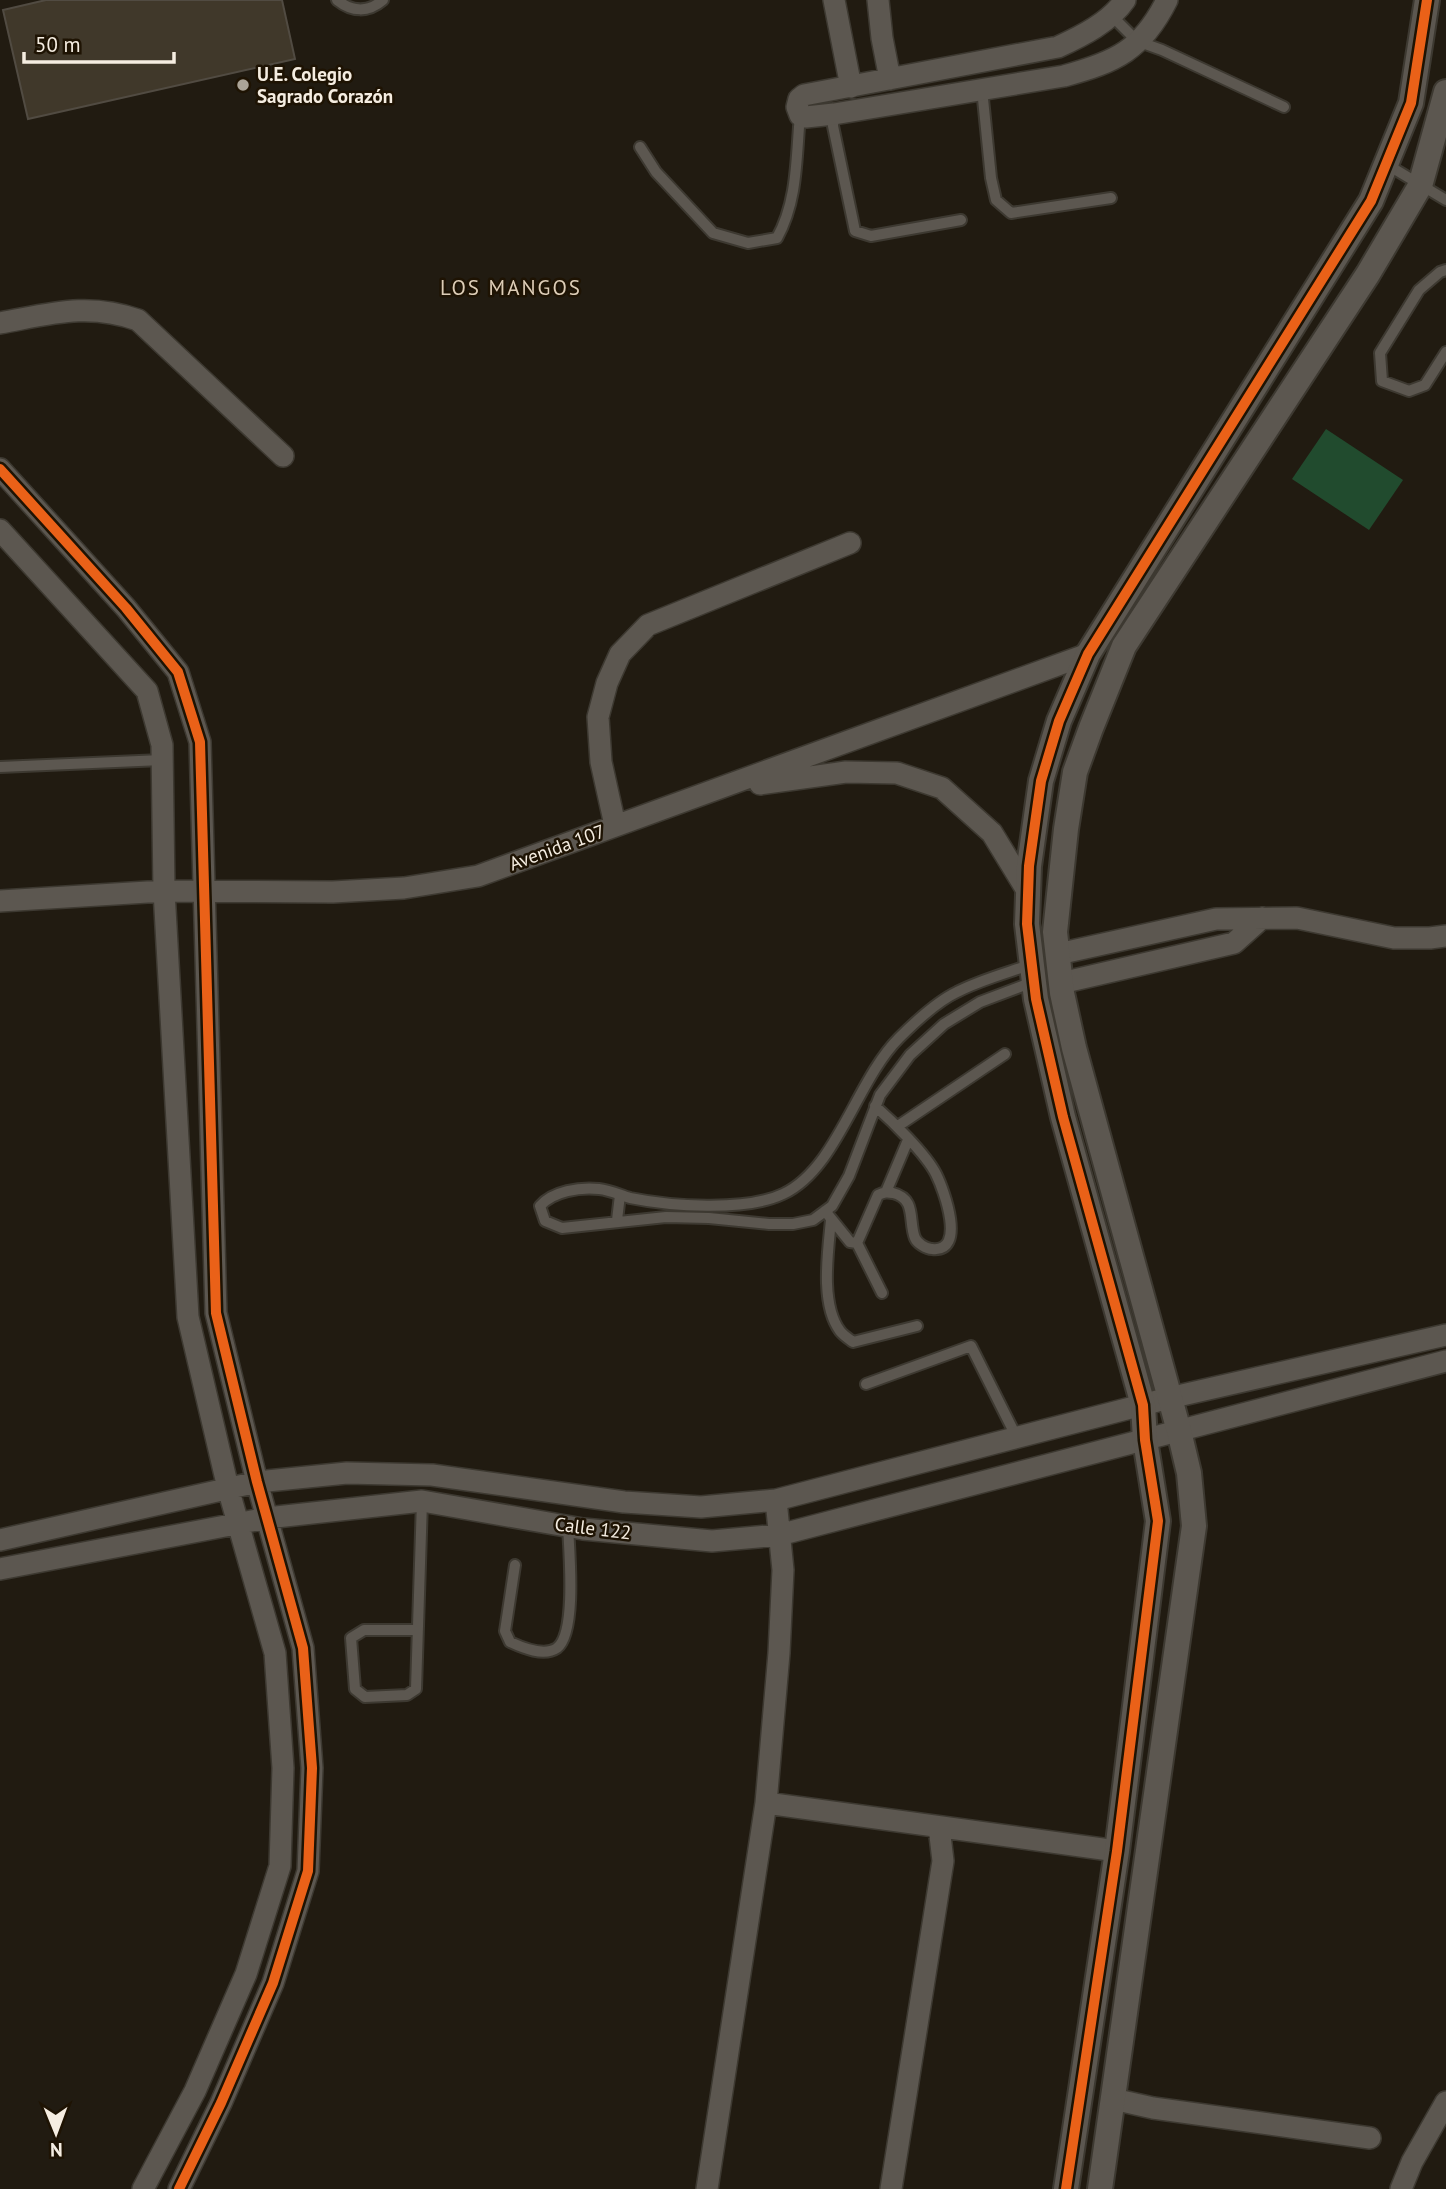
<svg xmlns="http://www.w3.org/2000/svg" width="1446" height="2189" font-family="'PT Sans',sans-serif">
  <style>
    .green { fill: #214b2e }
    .building { fill: #40382a; stroke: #514b42; stroke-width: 2 }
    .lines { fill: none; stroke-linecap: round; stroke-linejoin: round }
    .service-casing { stroke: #3d3931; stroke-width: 14 }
    .minor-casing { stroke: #3d3931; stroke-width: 24 }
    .tertiary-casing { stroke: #3d3931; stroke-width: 28 }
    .service { stroke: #5c5750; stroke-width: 10 }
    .minor { stroke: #5c5750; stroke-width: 21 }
    .tertiary { stroke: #5c5750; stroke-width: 24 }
    .cycleway-casing { stroke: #1e1303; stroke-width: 15 }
    .cycleway { stroke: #ea6118; stroke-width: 10 }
    .poi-dot { fill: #aba498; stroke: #1e1303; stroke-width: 2.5 }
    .labels { text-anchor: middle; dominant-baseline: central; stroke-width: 5; stroke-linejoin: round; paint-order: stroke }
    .poi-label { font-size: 19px; font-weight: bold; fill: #f5ede1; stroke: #1e1303; text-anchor: start }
    .street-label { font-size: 19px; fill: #f5ede1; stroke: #1e1303 }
    .neighbourhood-label { font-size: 21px; letter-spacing: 2px; fill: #ddcdb7; stroke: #1e1303 }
  </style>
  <rect width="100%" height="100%" fill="#211b11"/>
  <path class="green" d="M1326,429l77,51 -34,50 -77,-51z"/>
  <path class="building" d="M46,0h236l13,59 -267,60 -25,-109z"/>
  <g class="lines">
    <g class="service-casing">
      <path id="service" d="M337,0c15,12 31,13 46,0
        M1110,14l27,27 25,9 122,57
        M982,89l9,89 5,22 15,13 100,-15
        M834,114l-1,12 22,105 16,5 90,-16
        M640,147l16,25 57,61 35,10 29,-5c21,-38 19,-81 23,-123
        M1386,164l60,36
        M1446,270l-6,2 -21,18 -39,63 2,28 27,10 16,-6 21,-33
        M0,767l162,-7
        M1032,964c-25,9 -52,16 -75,28 -19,9 -43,31 -58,46 -43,43 -62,131 -116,156 -38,18 -113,12 -153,4 -10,-3 -20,-8 -31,-9 -19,-2 -46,2 -59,17l5,15 17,7 104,-11 43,1 60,6h24l20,-4 19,-14 17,-30 31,-81 30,-40 34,-31 36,-22 53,-20
        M898,1126l107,-72
        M886,1192l22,-52
        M825,1211l25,31 7,1 21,-48c6,-3 9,-3 15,-2 24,6 15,28 22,45 2,5 11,11 17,11 35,4 12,-59 4,-75 -10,-20 -44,-53 -61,-68
        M617,1220l3,-25
        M831,1220c-3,32 -11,84 9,111 3,4 9,8 13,11l64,-16
        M857,1243l25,50
        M866,1384l105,-38 46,92
        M515,1565l-10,66 5,11c13,6 34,15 47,6 20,-15 12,-98 11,-122
        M417,1630h-53l-13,8 4,51 10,8 42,-2 9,-6 6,-188"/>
    </g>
    <g class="minor-casing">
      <path id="minor" d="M834,0l17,87
        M878,0l4,38 8,41
        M1125,0c-15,22 -43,36 -67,47l-254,48 -5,4 -2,8 3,8 6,2 28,-3 230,-38c52,-14 78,-26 103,-76
        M0,323c50,-9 88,-21 138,-3l145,136
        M0,469l126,139 52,64 22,70 16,571 41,169 46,166 9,120 -4,103 -35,112 -52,120 -42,86
        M0,530l147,161 15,54 2,146 24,426 40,171 47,165 8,115 -3,98 -34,108 -51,117 -52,98
        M760,784l86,-12 51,1 45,15 50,45 36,59
        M615,825l-14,-63 -3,-45 9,-34 13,-29 28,-29 202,-82
        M0,901l164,-10 169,1 71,-4 74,-12 610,-222
        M1058,954l158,-35 81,-1 97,20h36l16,-2
        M1061,983l173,-40 28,-25
        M0,1540l257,-58 90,-9 85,2 192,27 77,5 75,-7 393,-102 277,-63
        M0,1569l267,-51 155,-17 161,28 129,12 67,-6 667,-174
        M766,1803l13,-150 4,-83 -7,-70
        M1113,2099l40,9 217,30
        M707,2189l59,-386 351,48
        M891,2189l52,-328 -4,-34
        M1401,2189l11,-27 34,-60"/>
    </g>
    <g class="tertiary-casing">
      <path id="tertiary" d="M1066,2189l51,-338 41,-330 -13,-81 -2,-35 -80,-288 -27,-118 -9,-75 2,-58 12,-85 18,-60 29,-67 283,-453 40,-98 16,-103
        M1100,2189l94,-663 -5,-53 -10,-42 -105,-383 -12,-55 -7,-61 11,-103 9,-57 16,-44 33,-82 244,-372 52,-88 26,-94"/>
    </g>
    <use href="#service" class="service"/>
    <use href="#minor" class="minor"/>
    <use href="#tertiary" class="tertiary"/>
    <g class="cycleway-casing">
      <path id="cycleway" d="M0,469l126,139 52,64 22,70 16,571 41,169 46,166 9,120 -4,103 -35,112 -52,120 -42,86
        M1066,2189l51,-338 41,-330 -13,-81 -2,-35 -80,-288 -27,-118 -9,-75 2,-58 12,-85 18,-60 29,-67 283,-453 40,-98 16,-103"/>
    </g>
    <use href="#cycleway" class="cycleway"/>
  </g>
  <circle class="poi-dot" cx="243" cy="85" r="7"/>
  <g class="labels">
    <g class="poi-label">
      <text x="257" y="74">U.E. Colegio<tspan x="257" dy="22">Sagrado Corazón</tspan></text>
    </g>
    <g class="street-label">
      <text transform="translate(557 847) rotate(-20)">Avenida 107</text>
      <text transform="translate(593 1528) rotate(7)">Calle 122</text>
    </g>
    <g class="neighbourhood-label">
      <text x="511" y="287">LOS MANGOS</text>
    </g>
  </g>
  <g transform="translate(56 2133) rotate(179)" stroke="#1e1303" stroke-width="5" paint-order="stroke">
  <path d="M0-5L12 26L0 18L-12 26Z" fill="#f5ede1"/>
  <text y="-10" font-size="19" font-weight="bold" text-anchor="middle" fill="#f5ede1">N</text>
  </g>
  <path d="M24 52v10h150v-10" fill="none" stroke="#f5ede1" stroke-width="3.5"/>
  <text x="35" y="52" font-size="21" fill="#f5ede1" stroke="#1e1303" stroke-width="5" paint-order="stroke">50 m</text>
</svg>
